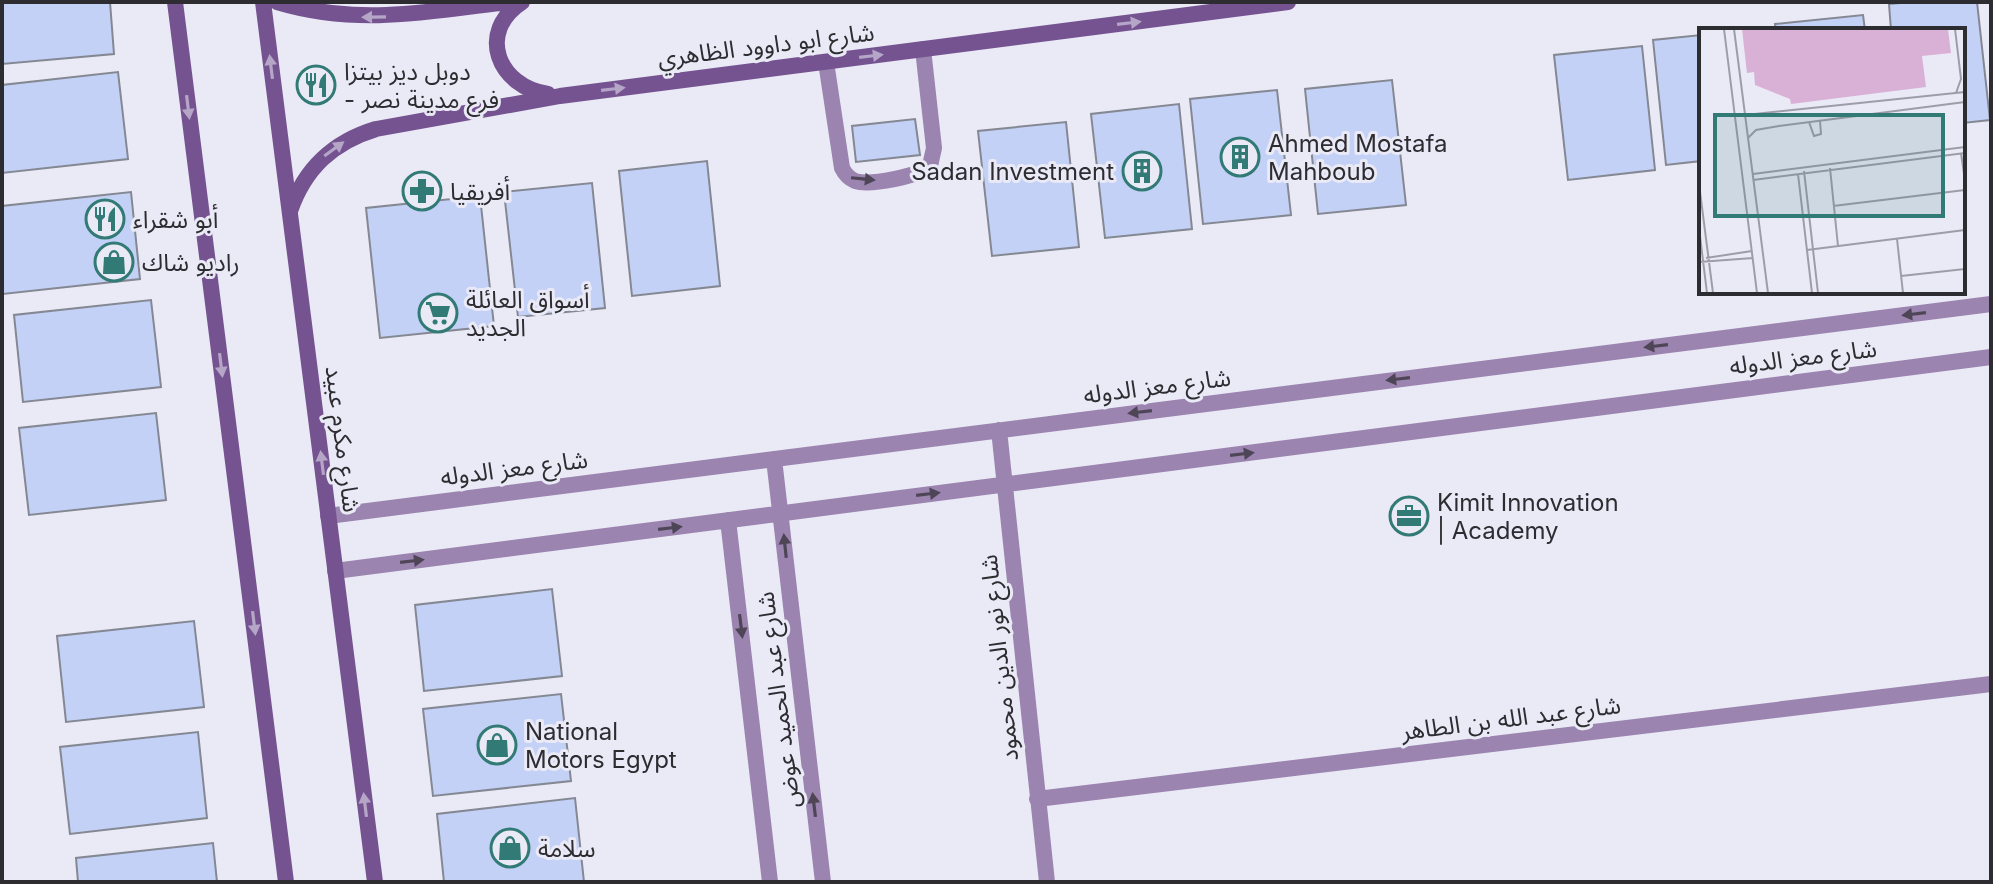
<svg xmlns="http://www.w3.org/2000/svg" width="1993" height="884" font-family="Inter,'Noto Sans Arabic',sans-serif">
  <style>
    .building { fill: #c4d1f6; stroke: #848893; stroke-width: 2 }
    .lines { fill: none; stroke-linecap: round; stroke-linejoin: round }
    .lane { stroke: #9b84af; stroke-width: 16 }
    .street { stroke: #9b84af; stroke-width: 16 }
    .secondary { stroke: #755390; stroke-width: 16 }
    .oneway { fill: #b5a6c8 }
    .oneway2 { fill: #4e4657 }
    .labels { text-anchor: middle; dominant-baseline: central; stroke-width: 6; stroke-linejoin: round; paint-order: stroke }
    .street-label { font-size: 24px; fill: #2d2c31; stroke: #eae9f6 }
    .poi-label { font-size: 24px; fill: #2d2c31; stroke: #eae9f6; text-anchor: start }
    .inset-road { fill: none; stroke: #9e9da7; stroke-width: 2 }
    .view { fill: #327a75; fill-opacity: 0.15; stroke: #327a75; stroke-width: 4 }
    .inset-edge { fill: none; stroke: #2d2c31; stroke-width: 4 }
  </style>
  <rect width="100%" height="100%" fill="#eae9f6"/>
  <path class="building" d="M2,2h108l4,52 -112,10z
    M1911,2h66l13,118 -27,3v-93h-72l-2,-26z
    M1863,15l2,15h-89l-1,-6z
    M1701,35v126l-35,4 -13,-125z
    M1642,46l13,124 -87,10 -14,-125z
    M118,72l10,87 -126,14v-88z
    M1392,80l14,125 -88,9 -13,-125z
    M1277,90l14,125 -88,9 -13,-125z
    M1179,104l13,125 -87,9 -14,-124z
    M915,119l5,36 -64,7 -4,-36z
    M1066,122l13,125 -87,9 -14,-125z
    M707,161l13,125 -88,10 -13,-125z
    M592,183l13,125 -87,9 -14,-125z
    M131,192l9,87 -137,15 -1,-88z
    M480,196l14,130 -114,12 -14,-130z
    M151,300l10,87 -138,15 -9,-87z
    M156,413l10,87 -137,15 -10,-87z
    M552,589l10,87 -138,15 -9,-86z
    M194,621l10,86 -138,15 -9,-86z
    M561,694l10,87 -138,15 -10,-87z
    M198,732l9,86 -137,16 -10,-87z
    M575,798l9,84h-140l-7,-68z
    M213,843l4,39h-139l-2,-24z"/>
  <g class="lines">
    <path class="lane" d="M826,62l16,106c3,6 6,10 13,13 15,5 64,-5 75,-15l4,-18 -11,-99"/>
    <path class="street" d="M999,430l48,452
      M774,459l49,423
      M328,516l1663,-212
      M728,520l42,362
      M335,571l1656,-214
      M1037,799l954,-115"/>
    <path class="secondary" d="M175,2l111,880
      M263,2l112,880
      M277,2c80,24 150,10 230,0
      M522,2c-46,30 -24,85 26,92
      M290,211c15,-43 43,-69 86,-82l184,-33 728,-94"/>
  </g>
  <defs><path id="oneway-solid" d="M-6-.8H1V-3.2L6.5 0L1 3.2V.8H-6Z" transform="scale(2)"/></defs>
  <g class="oneway">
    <use href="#oneway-solid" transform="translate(374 17) rotate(179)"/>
    <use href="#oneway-solid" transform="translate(1129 23) rotate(-7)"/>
    <use href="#oneway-solid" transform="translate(871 56) rotate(-7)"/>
    <use href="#oneway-solid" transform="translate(271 67) rotate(-97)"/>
    <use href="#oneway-solid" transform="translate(613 89) rotate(-7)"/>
    <use href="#oneway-solid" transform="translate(188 107) rotate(83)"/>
    <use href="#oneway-solid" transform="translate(334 149) rotate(-36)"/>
    <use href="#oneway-solid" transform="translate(221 365) rotate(83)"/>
    <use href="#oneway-solid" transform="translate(322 463) rotate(-97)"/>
    <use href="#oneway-solid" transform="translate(254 623) rotate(83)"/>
    <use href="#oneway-solid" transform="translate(365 805) rotate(-97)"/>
  </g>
  <g class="oneway2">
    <use href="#oneway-solid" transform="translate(863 179) rotate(6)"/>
    <use href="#oneway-solid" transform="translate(1914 314) rotate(173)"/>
    <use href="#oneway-solid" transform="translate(1656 346) rotate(173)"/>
    <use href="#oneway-solid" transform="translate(1398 379) rotate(173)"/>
    <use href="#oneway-solid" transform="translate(1140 412) rotate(173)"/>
    <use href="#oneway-solid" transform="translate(1242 454) rotate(-7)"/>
    <use href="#oneway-solid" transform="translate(928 494) rotate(-7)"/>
    <use href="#oneway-solid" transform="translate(670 528) rotate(-7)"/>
    <use href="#oneway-solid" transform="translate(785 546) rotate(-96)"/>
    <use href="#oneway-solid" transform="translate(412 561) rotate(-7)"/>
    <use href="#oneway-solid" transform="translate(741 626) rotate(83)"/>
    <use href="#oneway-solid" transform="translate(814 805) rotate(-97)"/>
  </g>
  <defs>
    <g id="restaurant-ring" transform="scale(2)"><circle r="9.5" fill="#eae9f6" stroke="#327a75" stroke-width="1.5"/><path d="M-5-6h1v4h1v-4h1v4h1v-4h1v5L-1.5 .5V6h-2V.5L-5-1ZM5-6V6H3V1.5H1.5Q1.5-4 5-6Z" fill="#327a75"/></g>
    <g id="building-ring" transform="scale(2)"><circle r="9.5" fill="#eae9f6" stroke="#327a75" stroke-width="1.5"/><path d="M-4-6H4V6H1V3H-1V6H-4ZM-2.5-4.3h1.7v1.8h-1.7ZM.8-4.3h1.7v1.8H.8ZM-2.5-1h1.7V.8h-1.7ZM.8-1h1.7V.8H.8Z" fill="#327a75"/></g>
    <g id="pharmacy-ring" transform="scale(2)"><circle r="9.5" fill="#eae9f6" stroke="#327a75" stroke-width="1.5"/><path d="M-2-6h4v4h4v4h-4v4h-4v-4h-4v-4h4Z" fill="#327a75"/></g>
    <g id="shop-ring" transform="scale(2)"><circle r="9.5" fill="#eae9f6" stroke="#327a75" stroke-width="1.5"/><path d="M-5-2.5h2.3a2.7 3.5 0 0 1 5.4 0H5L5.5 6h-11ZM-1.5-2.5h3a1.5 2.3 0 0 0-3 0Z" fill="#327a75"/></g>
    <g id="supermarket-ring" transform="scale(2)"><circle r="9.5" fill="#eae9f6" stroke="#327a75" stroke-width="1.5"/><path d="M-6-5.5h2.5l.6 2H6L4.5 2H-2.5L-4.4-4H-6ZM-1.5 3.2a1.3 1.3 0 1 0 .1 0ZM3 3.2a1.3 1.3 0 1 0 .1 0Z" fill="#327a75"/></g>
    <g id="office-ring" transform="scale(2)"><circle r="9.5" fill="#eae9f6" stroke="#327a75" stroke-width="1.5"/><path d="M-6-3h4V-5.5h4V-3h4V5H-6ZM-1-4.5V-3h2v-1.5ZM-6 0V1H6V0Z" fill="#327a75"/></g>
  </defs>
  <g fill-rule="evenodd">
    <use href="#restaurant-ring" x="316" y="85"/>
    <use href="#building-ring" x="1240" y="157"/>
    <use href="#building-ring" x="1142" y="171"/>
    <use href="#pharmacy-ring" x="422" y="191"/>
    <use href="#restaurant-ring" x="105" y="219"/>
    <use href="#shop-ring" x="114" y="262"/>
    <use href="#supermarket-ring" x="438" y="313"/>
    <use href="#office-ring" x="1409" y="516"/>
    <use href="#shop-ring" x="497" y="745"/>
    <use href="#shop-ring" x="510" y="848"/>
  </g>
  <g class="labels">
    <g class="street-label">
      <text transform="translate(766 45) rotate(-7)">شارع ابو داوود الظاهري</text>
      <text transform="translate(1803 357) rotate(-7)">شارع معز الدوله</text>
      <text transform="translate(1157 386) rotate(-7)">شارع معز الدوله</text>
      <text transform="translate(343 439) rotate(83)">شارع مكرم عبيد</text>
      <text transform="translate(514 468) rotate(-7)">شارع معز الدوله</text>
      <text transform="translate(999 658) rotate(-96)">شارع نور الدين محمود</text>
      <text transform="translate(778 700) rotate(-97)">شارع عبد الحميد عوض</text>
      <text transform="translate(1511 718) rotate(-7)">شارع عبد الله بن الطاهر</text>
    </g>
    <g class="poi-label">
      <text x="344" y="71">دوبل ديز بيتزا<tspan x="344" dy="28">- فرع مدينة نصر</tspan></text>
      <text x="1268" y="143">Ahmed Mostafa<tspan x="1268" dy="28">Mahboub</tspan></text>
      <text x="1114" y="171" text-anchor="end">Sadan Investment</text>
      <text x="450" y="191">أفريقيا</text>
      <text x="133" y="219">أبو شقراء</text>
      <text x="142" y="262">راديو شاك</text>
      <text x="466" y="299">أسواق العائلة<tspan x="466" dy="28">الجديد</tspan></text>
      <text x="1437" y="502">Kimit Innovation<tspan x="1437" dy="28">| Academy</tspan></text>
      <text x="525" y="731">National<tspan x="525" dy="28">Motors Egypt</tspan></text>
      <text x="538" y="848">سلامة</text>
    </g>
  </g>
  <g transform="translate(1699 28)">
    <rect width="266" height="266" fill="#eae9f6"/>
    <path d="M43,1h206l3,24 -29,3 4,31 -135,17 -1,-5 -35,-14 -1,-13 -7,1z" fill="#dab1d6"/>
    <path class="inset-road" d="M25,1l33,264M35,1l34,264M256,1l6,50 -5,14M46,87l220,-23M110,94l5,14 7,-2 -1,-13M49,110l8,-8 23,-4 186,-24M262,125l4,28M131,140l8,78M105,143l14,122M54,146l212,-27M99,146l14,119M54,152l212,-27M0,156l14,109M134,178l132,-16M0,200l8,65M198,211l6,54M108,222l158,-20M7,230l46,-7M0,234l54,-4M202,248l64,-7"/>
    <path class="view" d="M16,87h228v101h-228z"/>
    <rect width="266" height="266" class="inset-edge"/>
  </g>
  <rect width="1993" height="884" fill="none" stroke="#2d2c31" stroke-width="8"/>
</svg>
